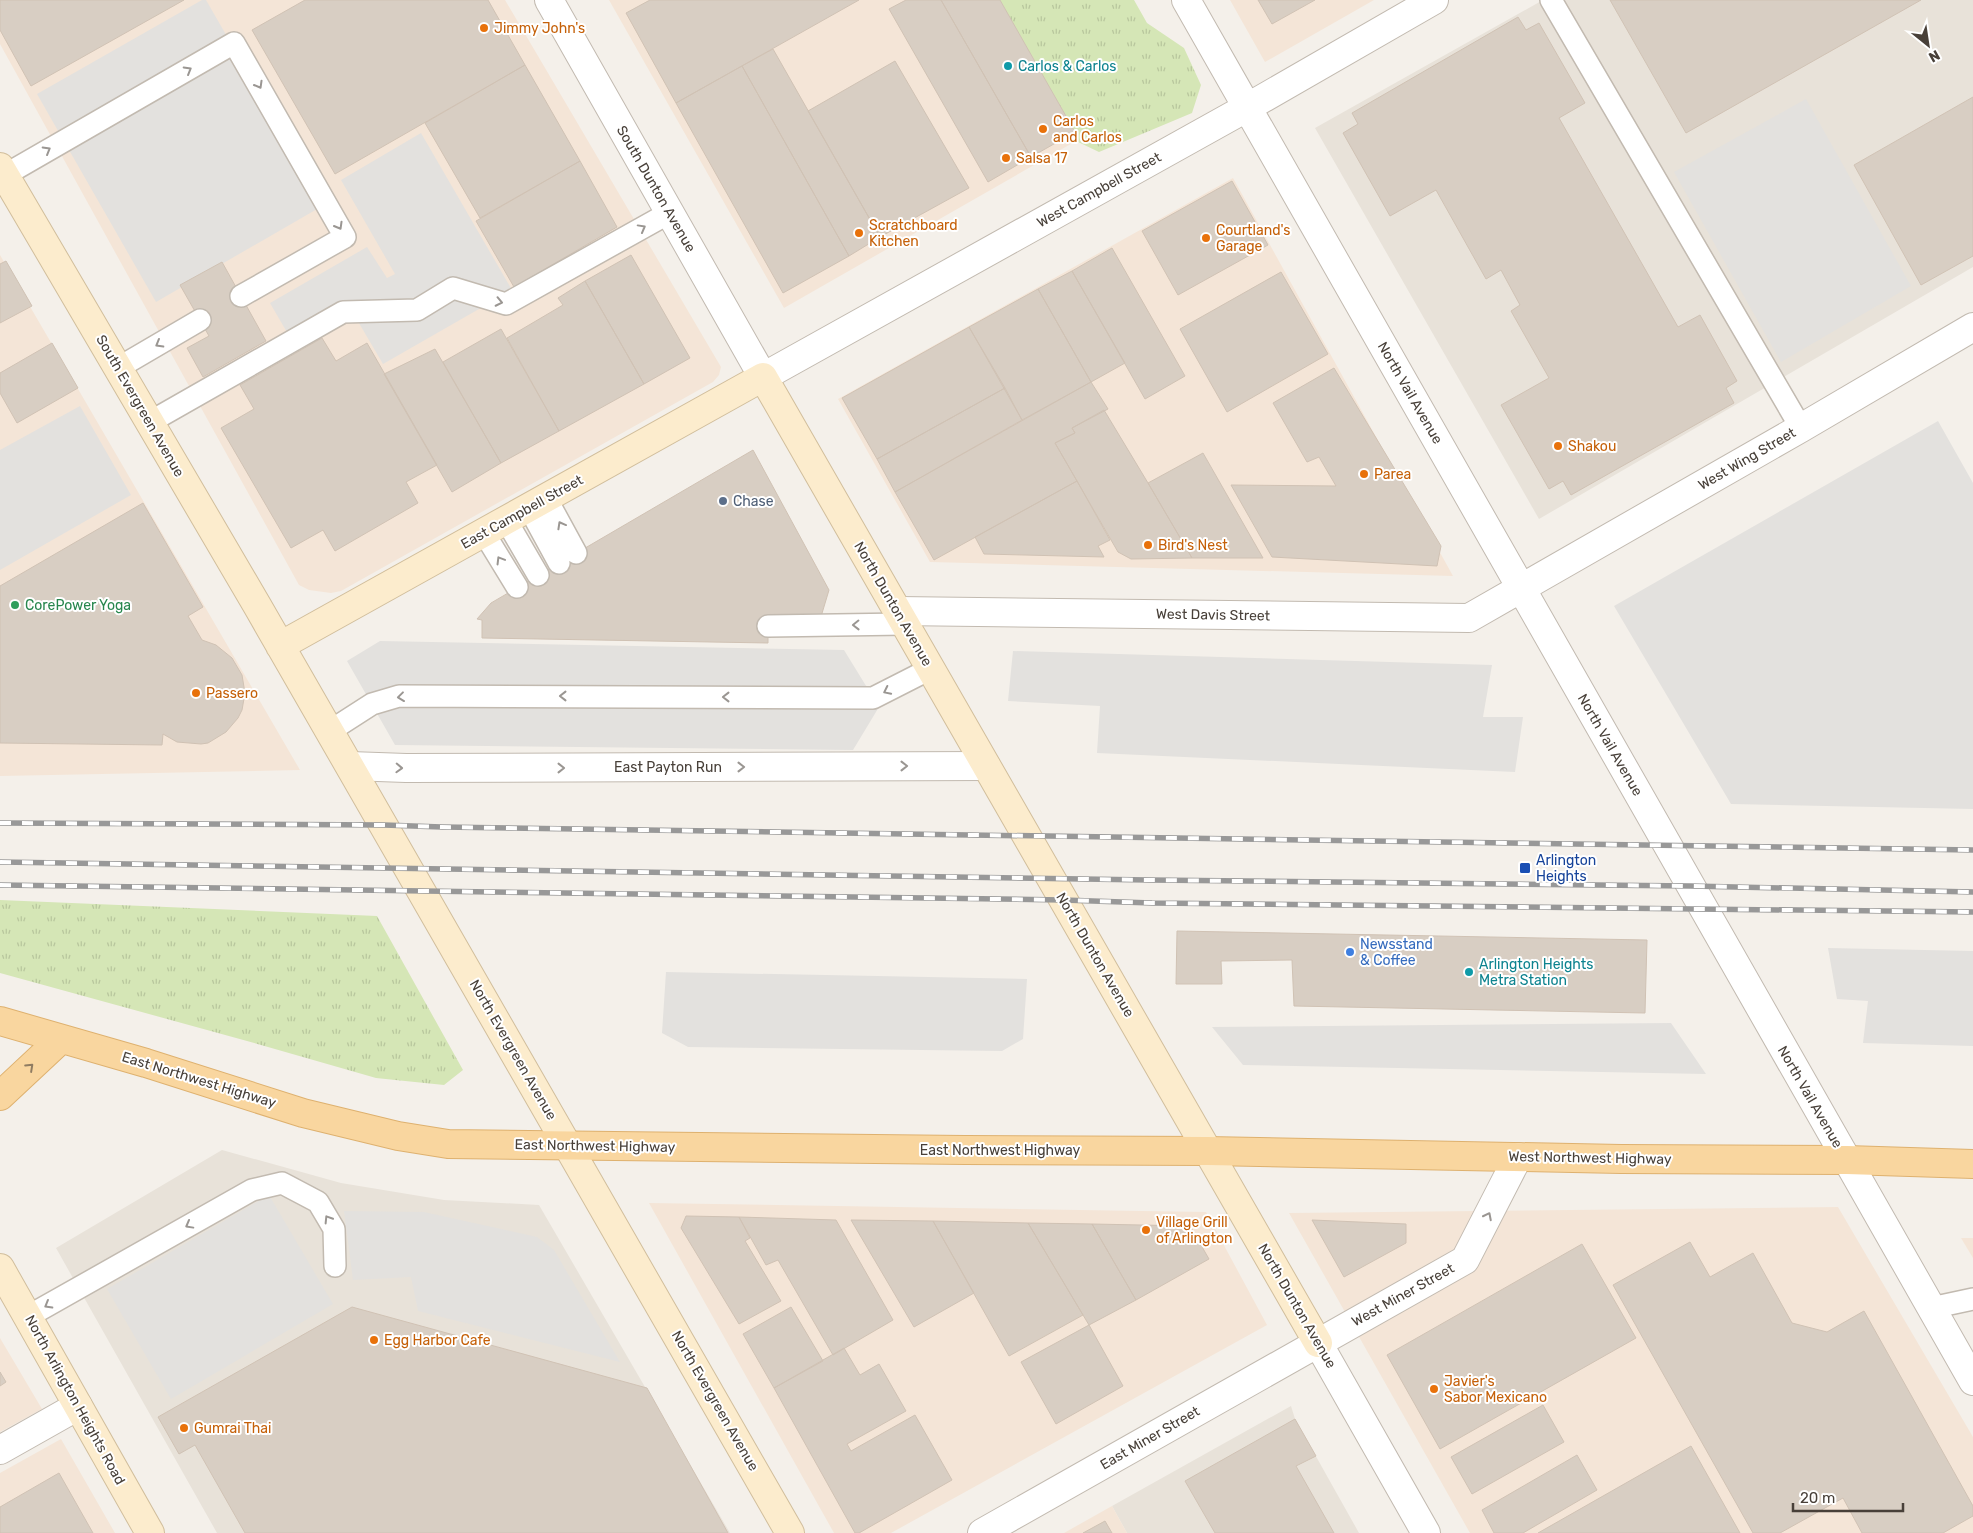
<svg xmlns="http://www.w3.org/2000/svg" width="1973" height="1533" font-family="Rubik,sans-serif">
  <style>
    .residential { fill: #e8e2d9 }
    .commercial { fill: #f4e5d7 }
    .grass { fill: url(#grass-tufts) }
    .parking { fill: #e3e1de }
    .building { fill: #d8cec3; stroke: #d0c2b4 }
    .lines { fill: none; stroke-linecap: round; stroke-linejoin: round }
    .lane-casing { stroke: #c2bab0; stroke-width: 24 }
    .street-casing { stroke: #c2bab0; stroke-width: 30 }
    .secondary-casing { stroke: #d1be9c; stroke-width: 30 }
    .primary-casing { stroke: #deb16f; stroke-width: 30 }
    .lane { stroke: #fff; stroke-width: 21 }
    .street { stroke: #fff; stroke-width: 28 }
    .secondary { stroke: #fceccd; stroke-width: 28 }
    .primary { stroke: #f9d69f; stroke-width: 28 }
    .rail-casing { stroke: #989898; stroke-width: 5.5 }
    .rail { stroke: #fff; stroke-width: 4; stroke-dasharray: 11; stroke-linecap: butt }
    .oneway { stroke: #9a9692 }
    .oneway2 { stroke: #8f7c62 }
    .food-dot { fill: #e8710a; stroke: #fff; stroke-width: 2 }
    .culture-dot { fill: #0f9aa8; stroke: #fff; stroke-width: 2 }
    .service-dot { fill: #5c6f8a; stroke: #fff; stroke-width: 2 }
    .leisure-dot { fill: #2e9e5b; stroke: #fff; stroke-width: 2 }
    .transit-dot { fill: #1a4fb4; stroke: #fff; stroke-width: 2 }
    .shop-dot { fill: #3f7fe0; stroke: #fff; stroke-width: 2 }
    .labels { text-anchor: middle; dominant-baseline: central; stroke-width: 4; stroke-linejoin: round; paint-order: stroke }
    .food-label { font-size: 14px; fill: #c56008; stroke: #fff; text-anchor: start }
    .culture-label { font-size: 14px; fill: #0d838f; stroke: #fff; text-anchor: start }
    .street-label { font-size: 14px; fill: #484039; stroke: #fff }
    .service-label { font-size: 14px; fill: #4e5e75; stroke: #fff; text-anchor: start }
    .leisure-label { font-size: 14px; fill: #27864d; stroke: #fff; text-anchor: start }
    .transit-label { font-size: 14px; fill: #164399; stroke: #fff; text-anchor: start }
    .shop-label { font-size: 14px; fill: #366cbe; stroke: #fff; text-anchor: start }
  </style>
  <defs>
    <pattern id="grass-tufts" width="24" height="20" patternUnits="userSpaceOnUse" patternTransform="scale(1.25)"><rect width="24" height="20" fill="#d5e6b6"/><path d="M3 7l-1-3M5 7V3M7 7l1-3M15 17l-1-3M17 17v-4M19 17l1-3" fill="none" stroke="#b8c69d"/></pattern>
  </defs>
  <rect width="100%" height="100%" fill="#f4f0ea"/>
  <path class="residential" d="M1543,0h430v267l-434,252 -224,-391z
    M222,1150l119,33 103,17 95,5 191,328h-513l-161,-285z
    M1291,1406l4,13 64,114h-232l-15,-27z"/>
  <path class="commercial" d="M0,0h505l216,367 -2,8 -6,7 -372,209 -10,2 -22,-3 -10,-5 -299,-541z
    M609,0h386l81,141 -292,167z
    M1230,0h144l-109,62z
    M1233,178l220,398 -523,-14 -92,-163z
    M0,255l300,515 -300,6z
    M649,1203l557,9 61,113 -376,208h-57z
    M1838,1207l135,230v96h-503l-181,-320z
    M1961,1238h12v20z
    M0,1338l42,71 -42,23z
    M61,1439l54,94h-115v-60z
    M1112,1506l15,27h-63z"/>
  <path class="grass" d="M995,0h139l13,23 37,25 17,37 -9,28 -93,39 -23,-11z
    M0,900l377,16 86,154 -19,15 -68,-7 -129,-37 -247,-68z"/>
  <path class="parking" d="M202,0h4l118,205 -168,97 -119,-208z
    M1806,99l105,187 -130,76 -107,-190z
    M421,133l91,157 -129,74 -37,-63 -58,33 -18,-31 97,-56 20,31 8,-4 -54,-94z
    M80,406l51,89 -131,75v-120z
    M1938,421l35,62v326l-242,-5 -117,-198z
    M380,641l464,9 35,57 -26,43 -458,-5 -48,-84z
    M1013,651l479,14 -9,52h40l-8,55 -418,-19 3,-47 -92,-5z
    M1828,948l145,3v95l-110,-3 5,-42 -31,-2z
    M666,972l361,7 -4,60 -21,12 -314,-4 -26,-14z
    M1671,1023l35,51 -463,-9 -31,-38z
    M269,1195l64,109 -162,95 -64,-110z
    M344,1211l80,1 113,25 17,13 66,112 -202,-51 -7,-34 -58,3z"/>
  <path class="building" d="M0,0h184l-153,86 -31,-56z
    M305,0h183l37,65 -190,109 -83,-144z
    M650,0h209l-183,103 -50,-90z
    M906,0h35l90,157 -43,25 -99,-173z
    M941,0h59l75,132 -44,25z
    M1258,0h57l-43,24z
    M1610,0h311l-235,133z
    M1518,17l8,13 13,-7 46,80 -26,15 119,209 22,-12 37,66 -11,7 8,15 -163,92 -8,-14 -14,8 -48,-84 48,-27 -38,-67 9,-6 -19,-35 -15,9 -50,-89 -46,26 -47,-83 15,-9 -6,-11z
    M773,49l107,188 -31,19 -107,-190z
    M895,61l74,127 -89,49 -72,-126z
    M525,65l55,96 -100,57 -55,-95z
    M742,66l107,190 -66,37 -107,-190z
    M1973,97v159l-52,29 -67,-120z
    M580,161l37,66 -103,60 -38,-66z
    M1232,181l36,64 -90,50 -36,-64z
    M1112,248l73,128 -40,23 -73,-128z
    M631,255l59,103 -46,26 -59,-103z
    M6,261l26,45 -32,17v-59z
    M222,262l44,79 -63,36 -16,-29 22,-12 -29,-51z
    M1072,271l53,92 -34,19 -53,-93z
    M1281,272l47,82 -101,58 -47,-83z
    M585,281l59,103 -85,47 -52,-93 56,-33 -5,-7z
    M1038,289l53,93 -69,38 -53,-93z
    M969,327l36,61 -128,71 -35,-61z
    M501,329l58,102 -58,32 -58,-101z
    M322,338l14,23 31,-18 70,122 -31,17 12,21 -83,48 -12,-21 -32,18 -70,-120 33,-19 -14,-24z
    M52,343l26,45 -61,35 -17,-30v-20z
    M435,349l66,114 -49,29 -68,-118z
    M1334,368l107,178 -4,20 -165,-9 -41,-72 105,1 -17,-29 -12,5 -34,-59z
    M1091,382l17,27 -36,19 3,5 -20,10 22,38 -143,79 -39,-68z
    M1005,388l17,32 -127,72 -18,-33z
    M1104,410l44,73 44,75 -61,1 -13,-7 -63,-109 20,-10 -3,-5z
    M753,450l76,140 -9,30 -52,-1v24l-286,-5v-18l-5,-1 14,-16z
    M1203,453l60,105h-71l-44,-75z
    M1077,481l33,59 -12,6 6,11 -120,-3 -9,-17z
    M143,503l60,104 -15,9 14,24 14,5 16,13 10,17 3,18 -3,17 -4,8 -12,14 -18,11 -7,1 -24,-2 -14,-8 -1,11 -162,-2v-157z
    M1177,931l470,9 -2,73 -351,-7 -2,-46 -71,1 1,23h-46z
    M686,1216l53,1 11,21 -5,3 36,60 -42,23 -58,-96z
    M739,1217l97,3 57,100 -60,35 -55,-95 -12,5z
    M851,1220l82,1 41,72 -60,34z
    M1312,1220l94,4v19l-62,34z
    M933,1221l95,2 55,92 -74,41z
    M1028,1223l64,1 44,76 -47,25z
    M1092,1224l98,2 19,33 -73,41z
    M1690,1242l20,35 43,-24 39,70 35,9 37,-21 109,195v10l-30,17h-81l-19,-35 -63,35h-27l-140,-248z
    M1582,1244l54,94 -196,111 -53,-94z
    M352,1307l295,81 81,145h-483l-50,-88 -16,9 -21,-37z
    M791,1307l32,54 -49,27 -31,-54z
    M1089,1325l34,61 -67,38 -35,-62z
    M844,1348l16,27 19,-11 27,47 -59,33 4,7 64,-36 37,65 -93,53h-4l-81,-145z
    M0,1372l6,10 -6,4z
    M1543,1405l21,37 -92,52 -21,-37z
    M1295,1419l21,37 -20,10 38,67h-119l-30,-52z
    M1691,1446l49,87h-202z
    M1577,1455l20,35 -74,43h-29l-12,-23z
    M59,1473l34,60h-93v-26z
    M1105,1521l7,12h-29z"/>
  <g class="lines">
    <g class="lane-casing">
      <path id="lane" d="M1551,0l250,428
        M5,175l229,-132 111,194 -104,59
        M118,368l82,-48
        M150,422l193,-110 74,-2 36,-22 53,16 163,-91
        M546,498l30,55
        M529,508l30,55
        M506,520l32,55
        M484,533l33,54
        M768,626l137,-2
        M330,731l42,-27 27,-8 474,2 57,-29
        M1931,1308l42,-9
        M27,1317l225,-127 30,-7 36,19 16,27 1,37"/>
    </g>
    <g class="street-casing">
      <path id="street" d="M549,0l214,377 485,-270 186,-107
        M1186,0l787,1381
        M898,611l571,7 332,-190 172,-101
        M350,766l56,2 580,-2
        M1318,1343l108,190
        M0,1450l78,-44
        M982,1533l483,-273 53,-103"/>
    </g>
    <g class="secondary-casing">
      <path id="secondary" d="M0,167l258,440 532,926
        M280,646l483,-269 555,966
        M0,1268l150,265"/>
    </g>
    <g class="primary-casing">
      <path id="primary" d="M0,1021l146,42 157,50 95,23 50,8 517,6 243,1 413,8 226,1 126,4
        M0,1096l61,-57"/>
    </g>
    <use href="#lane" class="lane"/>
    <use href="#street" class="street"/>
    <use href="#secondary" class="secondary"/>
    <use href="#primary" class="primary"/>
    <g class="rail-casing">
      <path id="rail" d="M0,823l384,2 58,2 1531,23
        M0,862l1149,18 542,6 282,6
        M0,885l1063,15 89,3 821,9"/>
    </g>
    <use href="#rail" class="rail"/>
  </g>
  <defs><path id="oneway-chevron" d="M-2-3.5L2.5 0L-2 3.5" fill="none" stroke-width="1.6" stroke-linecap="round" stroke-linejoin="round" transform="scale(1.25)"/></defs>
  <g class="oneway">
    <use href="#oneway-chevron" transform="translate(188 70) rotate(-30)"/>
    <use href="#oneway-chevron" transform="translate(259 85) rotate(60)"/>
    <use href="#oneway-chevron" transform="translate(47 150) rotate(-30)"/>
    <use href="#oneway-chevron" transform="translate(339 226) rotate(60)"/>
    <use href="#oneway-chevron" transform="translate(642 228) rotate(-29)"/>
    <use href="#oneway-chevron" transform="translate(499 302) rotate(12)"/>
    <use href="#oneway-chevron" transform="translate(159 344) rotate(150)"/>
    <use href="#oneway-chevron" transform="translate(561 525) rotate(-119)"/>
    <use href="#oneway-chevron" transform="translate(500 560) rotate(-121)"/>
    <use href="#oneway-chevron" transform="translate(856 625) rotate(179)"/>
    <use href="#oneway-chevron" transform="translate(887 691) rotate(154)"/>
    <use href="#oneway-chevron" transform="translate(563 696) rotate(-180)"/>
    <use href="#oneway-chevron" transform="translate(401 697) rotate(173)"/>
    <use href="#oneway-chevron" transform="translate(726 697) rotate(-180)"/>
    <use href="#oneway-chevron" transform="translate(904 766)"/>
    <use href="#oneway-chevron" transform="translate(741 767)"/>
    <use href="#oneway-chevron" transform="translate(399 768) rotate(2)"/>
    <use href="#oneway-chevron" transform="translate(561 768)"/>
    <use href="#oneway-chevron" transform="translate(1488 1216) rotate(-63)"/>
    <use href="#oneway-chevron" transform="translate(328 1219) rotate(-122)"/>
    <use href="#oneway-chevron" transform="translate(189 1225) rotate(151)"/>
    <use href="#oneway-chevron" transform="translate(48 1305) rotate(150)"/>
  </g>
  <use class="oneway2" href="#oneway-chevron" transform="translate(30 1067) rotate(-43)"/>
  <g class="food-dot">
    <circle cx="484" cy="28" r="5"/>
    <circle cx="1043" cy="129" r="5"/>
    <circle cx="1006" cy="158" r="5"/>
    <circle cx="859" cy="233" r="5"/>
    <circle cx="1206" cy="238" r="5"/>
    <circle cx="1558" cy="446" r="5"/>
    <circle cx="1364" cy="474" r="5"/>
    <circle cx="1148" cy="545" r="5"/>
    <circle cx="196" cy="693" r="5"/>
    <circle cx="1146" cy="1230" r="5"/>
    <circle cx="374" cy="1340" r="5"/>
    <circle cx="1434" cy="1389" r="5"/>
    <circle cx="184" cy="1428" r="5"/>
  </g>
  <g class="culture-dot">
    <circle cx="1008" cy="66" r="5"/>
    <circle cx="1469" cy="972" r="5"/>
  </g>
  <circle class="service-dot" cx="723" cy="501" r="5"/>
  <circle class="leisure-dot" cx="15" cy="605" r="5"/>
  <rect class="transit-dot" x="1519" y="862" width="12" height="12" rx="2.5"/>
  <circle class="shop-dot" cx="1350" cy="952" r="5"/>
  <g class="labels">
    <g class="food-label">
      <text x="494" y="28">Jimmy John's</text>
      <text x="1053" y="121">Carlos<tspan x="1053" dy="16">and Carlos</tspan></text>
      <text x="1016" y="158">Salsa 17</text>
      <text x="869" y="225">Scratchboard<tspan x="869" dy="16">Kitchen</tspan></text>
      <text x="1216" y="230">Courtland's<tspan x="1216" dy="16">Garage</tspan></text>
      <text x="1568" y="446">Shakou</text>
      <text x="1374" y="474">Parea</text>
      <text x="1158" y="545">Bird's Nest</text>
      <text x="206" y="693">Passero</text>
      <text x="1156" y="1222">Village Grill<tspan x="1156" dy="16">of Arlington</tspan></text>
      <text x="384" y="1340">Egg Harbor Cafe</text>
      <text x="1444" y="1381">Javier's<tspan x="1444" dy="16">Sabor Mexicano</tspan></text>
      <text x="194" y="1428">Gumrai Thai</text>
    </g>
    <g class="culture-label">
      <text x="1018" y="66">Carlos &amp; Carlos</text>
      <text x="1479" y="964">Arlington Heights<tspan x="1479" dy="16">Metra Station</tspan></text>
    </g>
    <g class="street-label">
      <text transform="translate(656 189) rotate(60)">South Dunton Avenue</text>
      <text transform="translate(1099 190) rotate(-29)">West Campbell Street</text>
      <text transform="translate(1410 393) rotate(60)">North Vail Avenue</text>
      <text transform="translate(140 406) rotate(60)">South Evergreen Avenue</text>
      <text transform="translate(1747 459) rotate(-30)">West Wing Street</text>
      <text transform="translate(522 512) rotate(-29)">East Campbell Street</text>
      <text transform="translate(893 604) rotate(60)">North Dunton Avenue</text>
      <text transform="translate(1213 615) rotate(1)">West Davis Street</text>
      <text transform="translate(1610 745) rotate(60)">North Vail Avenue</text>
      <text x="668" y="767">East Payton Run</text>
      <text transform="translate(1095 955) rotate(60)">North Dunton Avenue</text>
      <text transform="translate(513 1050) rotate(60)">North Evergreen Avenue</text>
      <text transform="translate(199 1080) rotate(17)">East Northwest Highway</text>
      <text transform="translate(1810 1097) rotate(60)">North Vail Avenue</text>
      <text transform="translate(595 1146) rotate(1)">East Northwest Highway</text>
      <text x="1000" y="1150">East Northwest Highway</text>
      <text transform="translate(1590 1158) rotate(1)">West Northwest Highway</text>
      <text transform="translate(1403 1295) rotate(-29)">West Miner Street</text>
      <text transform="translate(1297 1306) rotate(60)">North Dunton Avenue</text>
      <text transform="translate(75 1400) rotate(61)">North Arlington Heights Road</text>
      <text transform="translate(715 1401) rotate(60)">North Evergreen Avenue</text>
      <text transform="translate(1150 1438) rotate(-30)">East Miner Street</text>
    </g>
    <g class="service-label">
      <text x="733" y="501">Chase</text>
    </g>
    <g class="leisure-label">
      <text x="25" y="605">CorePower Yoga</text>
    </g>
    <g class="transit-label">
      <text x="1536" y="860">Arlington<tspan x="1536" dy="16">Heights</tspan></text>
    </g>
    <g class="shop-label">
      <text x="1360" y="944">Newsstand<tspan x="1360" dy="16">&amp; Coffee</tspan></text>
    </g>
  </g>
  <g transform="translate(1928 45) rotate(150)" stroke="#ffffff" stroke-width="4" paint-order="stroke">
  <path d="M0-4L9 19L0 12L-9 19Z" fill="#484039"/>
  <text y="-8" font-size="14" font-weight="bold" text-anchor="middle" fill="#484039">N</text>
  </g>
  <path d="M1793 1503v8h110v-8" fill="none" stroke="#484039" stroke-width="2.5"/>
  <text x="1800" y="1503" font-size="15" fill="#484039" stroke="#ffffff" stroke-width="4" paint-order="stroke">20 m</text>
</svg>
